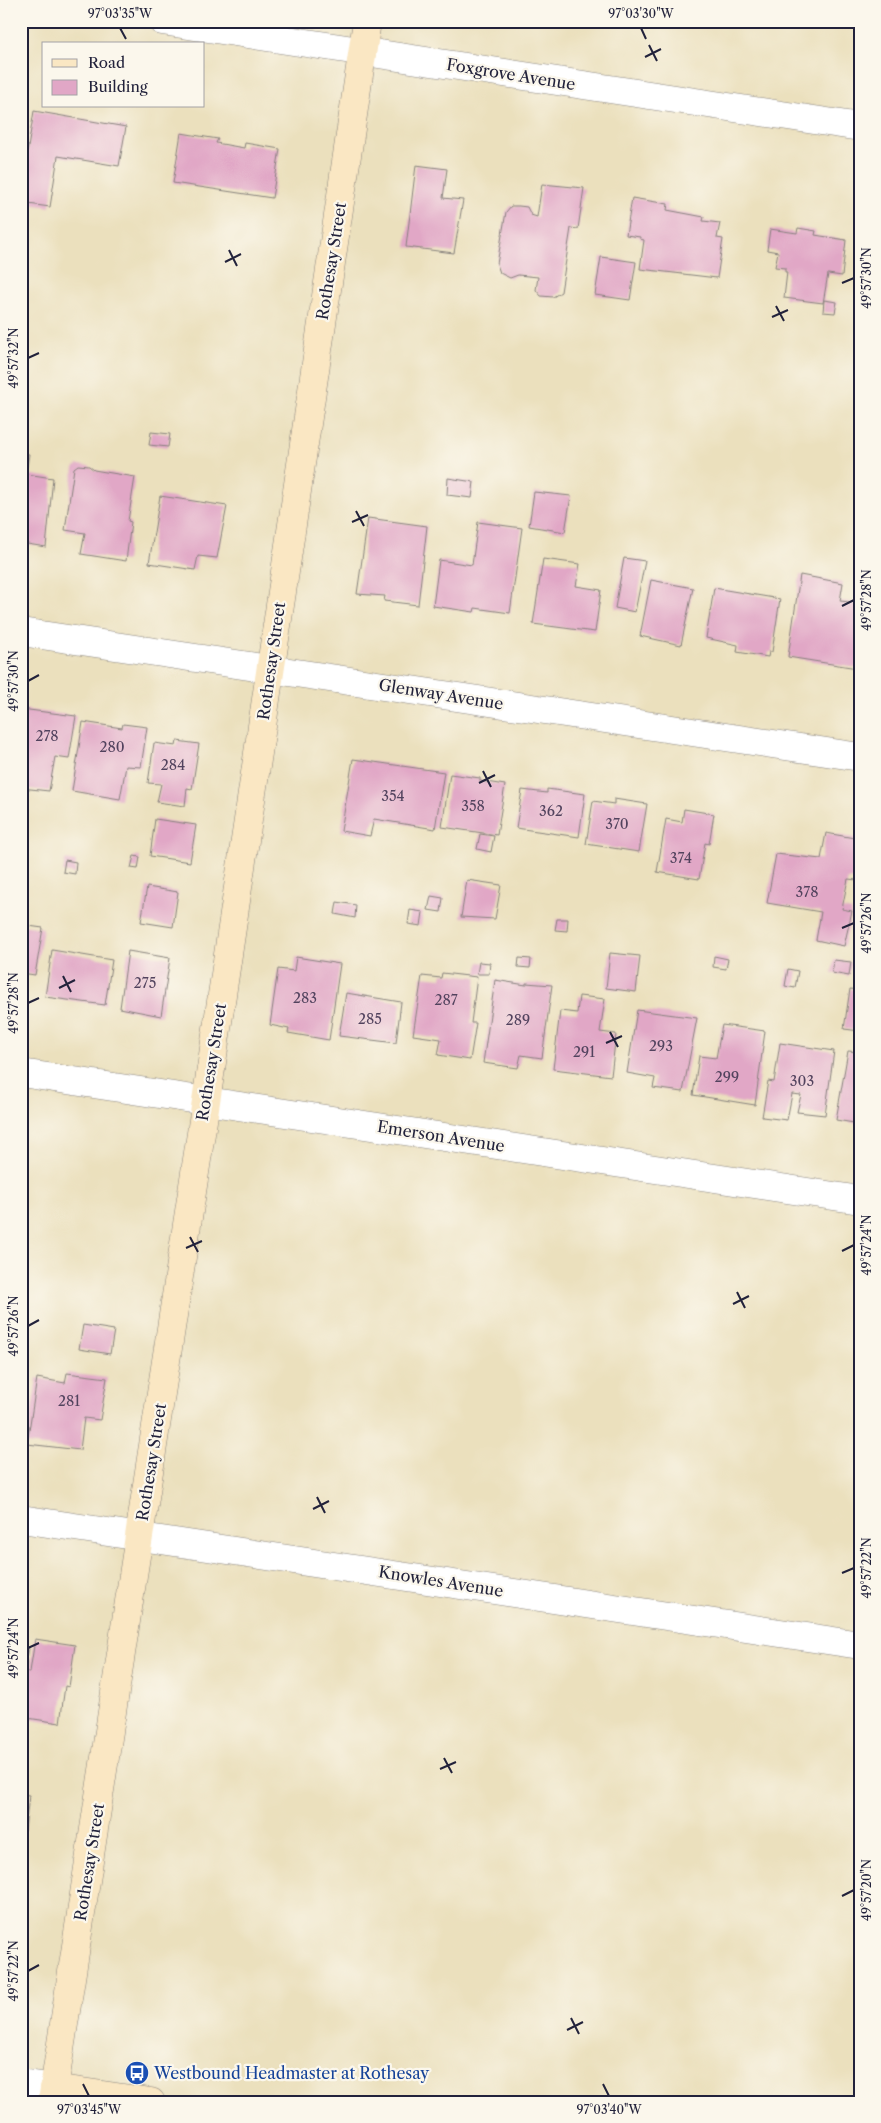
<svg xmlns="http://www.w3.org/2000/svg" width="881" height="2123" font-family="'Libre Caslon Text',serif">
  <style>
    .building { fill: #e1a7c6 }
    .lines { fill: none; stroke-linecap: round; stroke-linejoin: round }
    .street-casing { stroke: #86817c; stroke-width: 29 }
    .secondary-casing { stroke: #86817c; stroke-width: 29 }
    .street { stroke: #fff; stroke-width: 28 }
    .secondary { stroke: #fae7c3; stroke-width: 28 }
    .ticks { fill: none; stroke: #22223b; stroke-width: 2 }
    .labels { text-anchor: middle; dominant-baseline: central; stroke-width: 4.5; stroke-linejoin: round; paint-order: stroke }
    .number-label { font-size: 14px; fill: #52435e }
    .street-label { font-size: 16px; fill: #22223b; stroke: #fbf7ec }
    .transit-label { font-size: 16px; fill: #164399; stroke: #fbf7ec; text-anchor: start }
    .neatline { fill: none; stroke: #22223b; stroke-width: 2 }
    .ticks-label { font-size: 12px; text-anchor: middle; fill: #22223b }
  </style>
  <rect width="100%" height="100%" fill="#fbf7ec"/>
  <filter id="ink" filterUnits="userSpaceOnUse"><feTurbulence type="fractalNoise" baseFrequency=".02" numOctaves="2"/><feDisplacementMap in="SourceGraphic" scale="10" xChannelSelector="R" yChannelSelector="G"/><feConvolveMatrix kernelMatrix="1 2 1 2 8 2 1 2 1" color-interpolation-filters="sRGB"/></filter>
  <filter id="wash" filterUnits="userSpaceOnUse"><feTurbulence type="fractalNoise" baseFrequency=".0096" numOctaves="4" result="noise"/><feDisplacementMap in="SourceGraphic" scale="20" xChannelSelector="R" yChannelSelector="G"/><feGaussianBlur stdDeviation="1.12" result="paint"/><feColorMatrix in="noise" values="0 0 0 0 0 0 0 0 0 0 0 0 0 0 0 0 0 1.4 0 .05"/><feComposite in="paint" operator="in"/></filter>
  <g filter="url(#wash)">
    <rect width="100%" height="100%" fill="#ebe0bd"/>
    <g id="blocks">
      <path class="building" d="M34,111l92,16 -7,39 -61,-10 -8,51 -29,-4v-13z
        M181,133l37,6 -2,4 28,5 1,-5 35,6 -8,49 -99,-15z
        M416,165l31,4 -4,29 20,2 -9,53 -48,-6z
        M542,184l42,4 -6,41 -7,-1 -10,64 -8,5 -12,-1 -5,-6 2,-13 -20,-2 -8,3 -10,-5 -3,-9 9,-52 5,-6h8l8,1 4,8 6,2z
        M632,198l36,6 -1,6 37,7 -1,4 17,2 -3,15 6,1 -6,39 -77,-9 4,-29 -4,-1v-2l-14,-2z
        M798,228l18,3 -1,4 31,5 -4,36 -14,-2 -5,29 -39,-5 3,-26h-2v-4l-10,-1 3,-15 -11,-2 3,-21 27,4z
        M601,257l35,5 -6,38 -35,-5z
        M824,300l13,2 -2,11 -12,-1z
        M151,432l19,2 -2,13 -19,-2z
        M21,453l8,1 -3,20 27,4 -7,69 -25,-4z
        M78,465l11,1 5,4 41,7 -7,44 3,1 -5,39 -45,-7 4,-21 -20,-3 9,-62z
        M448,478l26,4 -2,16 -25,-3z
        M534,492l37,4 -6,36 -36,-6z
        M160,496l67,10 -10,52 -19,-2 -3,14 -46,-7z
        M368,518l59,8 -9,79 -34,-4 1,-5 -28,-2z
        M478,522l44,6 -12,85 -35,-5 -1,4 -41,-6 6,-46 33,5z
        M624,558l21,3 -10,51 -20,-4z
        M543,559l37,5 -4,22 25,4 -6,42 -62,-8z
        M800,575l43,8 -3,18 20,2v40l-3,25 -69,-11z
        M651,580l42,8 -12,57 -41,-9z
        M714,588l66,11 -8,53h-3l-1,5 -31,-5 1,-7 -32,-7z
        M21,709l55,7 -7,43 -14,-2 -6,34 -28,-3z
        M83,722l39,6 1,-4 24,3 -6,40 -15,-1 -6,33 -48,-8z
        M177,741l22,3 -7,45 -5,-1 -2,18 -28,-4 4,-18 -13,-1 6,-40 22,3z
        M353,759l91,13 -9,57 -61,-10 -4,17 -29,-5z
        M450,774l30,4v3l25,4 -8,50 -55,-8z
        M547,789l38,5 -6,43 -63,-9 6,-38 25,3z
        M614,799l33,5 -8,48 -53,-8 7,-43 21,3z
        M684,809l30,5 -5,30 -4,-1 -6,36 -42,-7 9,-53 16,3z
        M155,819l41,6 -6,37 -40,-6z
        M826,833l34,6v23l-3,18 -9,-1 -6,30 10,2 -8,35 -28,-6 5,-28 -54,-9 9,-49 45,5z
        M480,834l14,2 -3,16 -14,-3z
        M134,856l6,1 -2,12 -7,-1z
        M65,860l11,2 -1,12 -12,-2z
        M467,880l34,5 -6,34 -34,-2z
        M147,887l31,5 -5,35 -32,-5z
        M431,896l12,2 -2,14 -13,-2z
        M337,902l19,3 -1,13 -20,-4z
        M410,910l13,2 -2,14 -13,-2z
        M557,919h11l-1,12 -12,-1z
        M21,925l22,3 -8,47 -14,-2z
        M52,950l60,10 -7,45 -60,-8z
        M128,951l42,7 -9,58 -41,-8z
        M610,953l30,3 -4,36 -30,-4z
        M714,956l14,3 -2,10 -13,-2z
        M296,957l44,7 -11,76 -41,-7 1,-4 -19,-4 8,-56 16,2z
        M519,958l12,1 -1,9 -12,-1z
        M834,960l17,2 -2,14 -17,-3z
        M479,962l11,1 -1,11h-12z
        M788,969l10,2 -3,17 -10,-2z
        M442,973l35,4 -6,46h5l-6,37 -32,-5 3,-16 -28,-4 9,-59 19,2z
        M495,980l31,5v-2l26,2 -10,73 -21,-3 -3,13 -35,-5z
        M850,989l10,1v41l-16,-2z
        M346,993l55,9 -5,41 -57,-7z
        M579,996l26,3 -5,33 16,2 -5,42 -58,-7 7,-58 17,2z
        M637,1010l60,8 -14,74 -30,-4 2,-10 -28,-5z
        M722,1025l43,6 -10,74 -62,-10 6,-39 17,2z
        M780,1043l54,8 -9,64 -28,-3 4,-17 -9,-1 -5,26 -25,-3 6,-36 6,1z
        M848,1051l12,1v72l-24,-4z
        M83,1325l31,5 -4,24 -31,-5z
        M67,1373l40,5 -7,42 -16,-2 -4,32 -53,-6 10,-66 28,5z
        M35,1639l40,6 -6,42 -4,-1 -5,37 -39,-6v-70l8,1 -4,24h5z
        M21,1794l8,1 -4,36h-4z"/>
    </g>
  </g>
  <g filter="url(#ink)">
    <use href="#blocks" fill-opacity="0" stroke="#86817c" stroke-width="1"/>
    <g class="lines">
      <g class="street-casing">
        <path id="street" d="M162,21l698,106
          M21,632l839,125
          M21,1073l839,127
          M21,1519l839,126
          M21,2083l33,5"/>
      </g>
      <g class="secondary-casing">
        <path id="secondary" d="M54,2088l97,14
          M52,2102l160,-1040 155,-1041"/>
      </g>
      <use href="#street" class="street"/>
      <use href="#secondary" class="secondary"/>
    </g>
  </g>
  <path class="ticks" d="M120,28l6,11M641,28l5,11M649,45l8,16M645,57l16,-8M229,250l8,16M225,262l16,-8M842,283l12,-5M776,306l8,15M772,317l16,-7M28,358l11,-5M356,511l8,15M352,522l16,-7M842,606l12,-6M28,681l11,-6M483,771l8,16M479,783l16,-8M842,928l12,-5M63,976l8,16M59,988l16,-8M28,1003l11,-5M610,1032l8,15M606,1043l16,-7M190,1237l8,15M186,1248l16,-7M842,1251l12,-6M737,1292l8,16M733,1304l16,-8M28,1326l11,-6M317,1497l8,16M313,1509l16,-8M842,1573l12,-5M28,1648l11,-5M444,1758l8,15M440,1769l16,-7M842,1896l12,-6M28,1971l11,-6M571,2018l8,16M567,2030l16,-8M83,2084l6,12M603,2084l6,12"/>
  <defs>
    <g id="bus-disc" transform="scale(1.25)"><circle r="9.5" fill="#1a4fb4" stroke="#fbf7ec"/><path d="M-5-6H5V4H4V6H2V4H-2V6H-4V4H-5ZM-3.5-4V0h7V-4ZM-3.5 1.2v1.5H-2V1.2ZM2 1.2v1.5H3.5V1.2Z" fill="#fff"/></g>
  </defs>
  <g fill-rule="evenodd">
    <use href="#bus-disc" x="137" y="2073"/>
  </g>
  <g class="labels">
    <g class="number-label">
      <text x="47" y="736">278</text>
      <text x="112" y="747">280</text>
      <text x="173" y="765">284</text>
      <text x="393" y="796">354</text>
      <text x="473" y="806">358</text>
      <text x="551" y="811">362</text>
      <text x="617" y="824">370</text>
      <text x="681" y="858">374</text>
      <text x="807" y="892">378</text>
      <text x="145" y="983">275</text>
      <text x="305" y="998">283</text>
      <text x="446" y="1000">287</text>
      <text x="370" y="1019">285</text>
      <text x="518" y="1020">289</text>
      <text x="661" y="1046">293</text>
      <text x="584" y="1052">291</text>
      <text x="727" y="1077">299</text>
      <text x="802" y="1081">303</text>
      <text x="69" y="1401">281</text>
    </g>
    <g class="street-label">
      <text transform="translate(511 74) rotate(9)">Foxgrove Avenue</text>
      <text transform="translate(331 261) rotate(-81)">Rothesay Street</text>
      <text transform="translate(271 661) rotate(-82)">Rothesay Street</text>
      <text transform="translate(441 694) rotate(9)">Glenway Avenue</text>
      <text transform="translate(211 1062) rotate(-81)">Rothesay Street</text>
      <text transform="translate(441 1136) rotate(9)">Emerson Avenue</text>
      <text transform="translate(151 1462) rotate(-81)">Rothesay Street</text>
      <text transform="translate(441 1581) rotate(9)">Knowles Avenue</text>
      <text transform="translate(89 1862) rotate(-81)">Rothesay Street</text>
    </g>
    <g class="transit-label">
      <text x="154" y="2073">Westbound Headmaster at Rothesay</text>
    </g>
  </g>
  <rect width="881" height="2123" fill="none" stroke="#fbf7ec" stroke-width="55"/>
  <rect x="42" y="42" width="162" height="65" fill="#fbf7ec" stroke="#a4a2a5"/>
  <rect x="52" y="59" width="25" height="8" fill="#fae7c3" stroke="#a4a2a5"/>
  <text x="88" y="68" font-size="15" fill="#22223b">Road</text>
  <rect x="52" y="80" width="25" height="15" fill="#e1a7c6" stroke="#a4a2a5"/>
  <text x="88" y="92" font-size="15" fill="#22223b">Building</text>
  <rect x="28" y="28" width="826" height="2068" class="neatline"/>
  <g class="ticks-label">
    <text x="120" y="18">97°03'35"W</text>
    <text x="641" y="18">97°03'30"W</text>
    <text transform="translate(867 278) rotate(-90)" y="4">49°57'30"N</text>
    <text transform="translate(14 358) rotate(-90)" y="4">49°57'32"N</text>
    <text transform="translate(867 600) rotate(-90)" y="4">49°57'28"N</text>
    <text transform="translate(14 681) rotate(-90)" y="4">49°57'30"N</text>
    <text transform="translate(867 923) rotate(-90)" y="4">49°57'26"N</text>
    <text transform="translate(14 1003) rotate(-90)" y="4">49°57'28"N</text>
    <text transform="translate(867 1245) rotate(-90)" y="4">49°57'24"N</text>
    <text transform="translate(14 1326) rotate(-90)" y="4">49°57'26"N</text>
    <text transform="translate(867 1568) rotate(-90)" y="4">49°57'22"N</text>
    <text transform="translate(14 1648) rotate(-90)" y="4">49°57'24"N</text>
    <text transform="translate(867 1890) rotate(-90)" y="4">49°57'20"N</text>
    <text transform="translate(14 1971) rotate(-90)" y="4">49°57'22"N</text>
    <text x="89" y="2114">97°03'45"W</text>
    <text x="609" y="2114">97°03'40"W</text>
  </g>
</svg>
